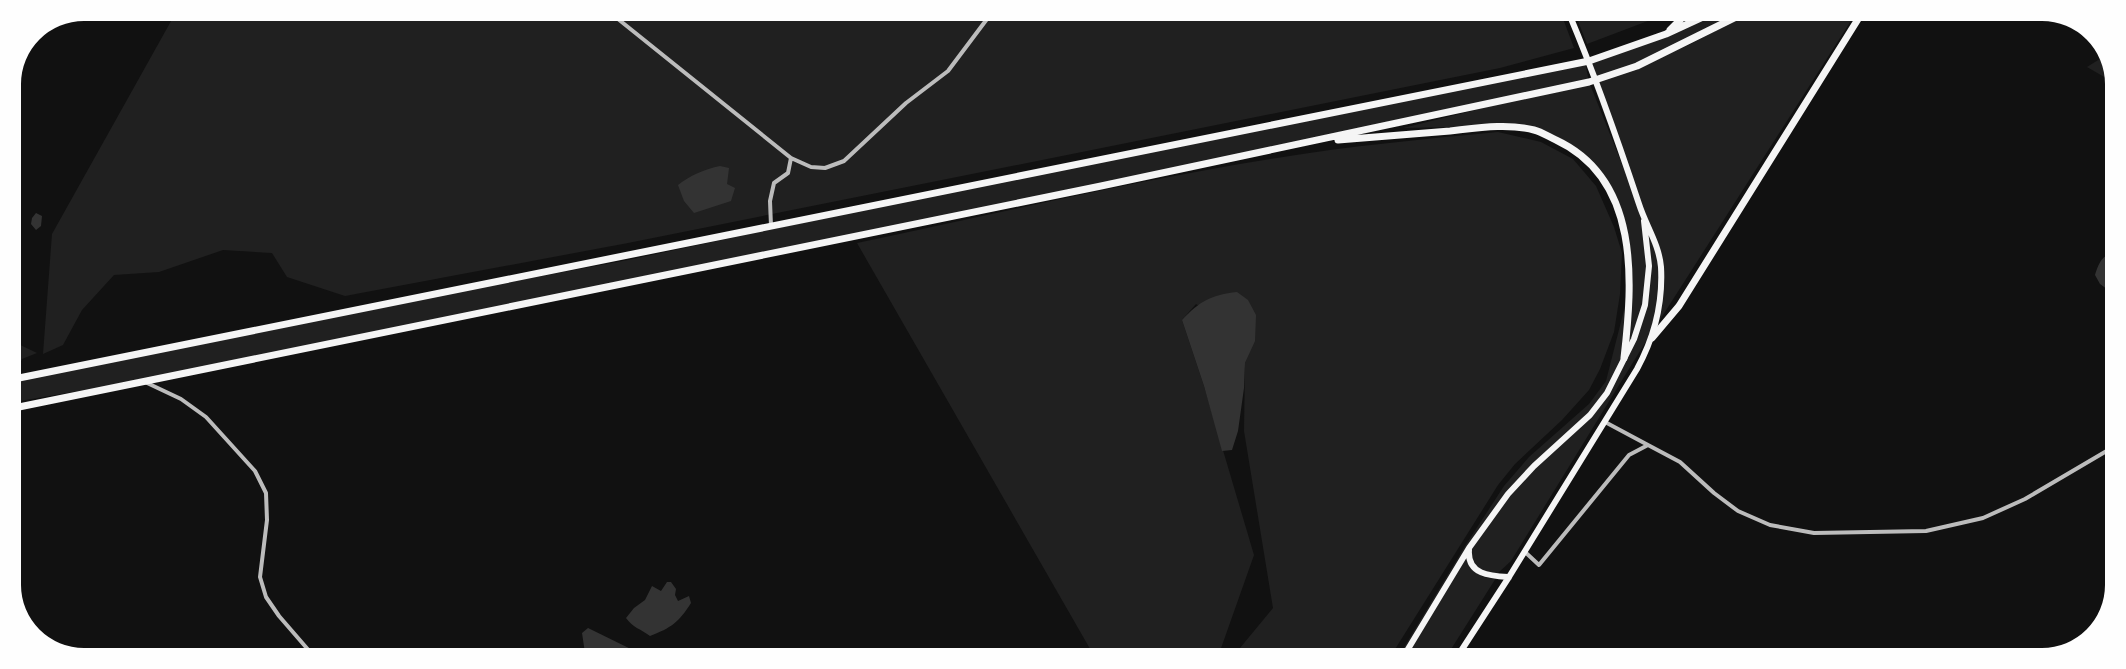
<svg xmlns="http://www.w3.org/2000/svg" width="2126" height="669" font-family="Cabin,sans-serif">
  <style>
    .green { fill: #202020 }
    .water { fill: #333 }
    .lines { fill: none; stroke-linecap: round; stroke-linejoin: round }
    .minor { stroke: #bcbcbc; stroke-width: 4 }
    .primary { stroke: #f5f5f5; stroke-width: 6 }
    .trunk { stroke: #f5f5f5; stroke-width: 7 }
  </style>
  <rect width="100%" height="100%" fill="#111"/>
  <path class="green" d="M175,14l1387,2 12,32 -74,20 -872,175 -283,53 -58,-19 -15,-24 -49,-3 -64,22 -45,3 -32,35 -19,35 -20,9 9,-120z
    M1576,16h85l-74,28z
    M1704,16h34l-92,47 43,-18 54,-29h111l-214,335 -129,210 -13,12 -10,3 -19,-13c6,11 14,16 27,15l-48,76h-48l65,-108 39,-60 25,-29 60,-53 17,-23 21,-83v-47l-12,-53 -31,-42 -23,-17 -27,-9 -34,-4 -97,2 166,-41 -1349,280 -206,35v-23l328,-66 286,-53 400,-85 557,-113 4,20 37,92 -34,-93 -3,-20z
    M2103,57l8,20 -5,1 -19,-11z
    M1498,132l43,10 32,17 23,27 18,41 8,26 -2,41 -6,38 -14,37 -11,21 -27,30 -47,44 -17,21 -106,169h-157l38,-46 -29,-177 1,-68 9,-22 -58,-37 -14,16 22,66 50,169 -35,99h-126l-236,-411c139,-29 279,-63 420,-85 73,-12 147,-19 221,-26z
    M14,342l23,11 -15,6 -4,9 -4,1z"/>
  <path class="water" d="M720,166l9,2 -2,16 8,4 -4,13 -37,12 -10,-12 -6,-16c11,-9 27,-16 42,-19z
    M36,213l6,3 -1,10 -5,4 -5,-6 1,-6z
    M2111,253v39l-11,-8 -5,-9c3,-10 6,-18 16,-22z
    M1237,292l11,8 8,15 -1,26 -10,22 -1,25 -6,43 -6,19 -10,1 -18,-65 -22,-66c18,-19 29,-25 55,-28z
    M667,582h4l5,7 -1,6 3,6 11,-5 2,7c-12,19 -20,25 -41,33 -9,-7 -17,-8 -24,-18l8,-10 11,-8 7,-14 9,5z
    M588,628l51,25h-54l-3,-20z"/>
  <g class="lines">
    <path class="minor" d="M613,15l178,143 20,9 14,1 19,-7 62,-58 42,-32 42,-56
      M771,226l-1,-25 4,-18 14,-10 3,-15
      M145,382l36,17 25,18 49,54 11,22 1,27 -7,57 6,20 13,19 32,37
      M1605,422l43,23
      M1525,552l14,13 90,-110 19,-10 32,17 34,31 24,18 32,14 44,8 112,-2 57,-13 42,-19 85,-50"/>
    <path class="primary" d="M1469,550c-2,25 22,26 40,27
      M1405,654l64,-106 39,-54 26,-28 56,-51 17,-22 27,-54 11,-34 4,-39 -5,-45
      M1459,654l50,-77 128,-208c17,-31 26,-66 24,-102 -2,-23 -15,-41 -22,-63 -21,-63 -43,-126 -69,-188"/>
    <path class="trunk" d="M1670,30l14,-14
      M1338,140c37,-3 75,-6 112,-9 27,-3 57,-8 84,-1 8,2 15,7 22,10 84,39 77,141 68,218
      M1652,338l27,-32 181,-290
      M14,379l1575,-318 77,-27 39,-18
      M14,408l1087,-222 488,-104 48,-16 101,-50"/>
  </g>
  <path d="M0 0H2126V669H0ZM84 21H2042A63 63 0 0 1 2105 84V585A63 63 0 0 1 2042 648H84A63 63 0 0 1 21 585V84A63 63 0 0 1 84 21Z" fill="#fefefe" fill-rule="evenodd"/>
</svg>
